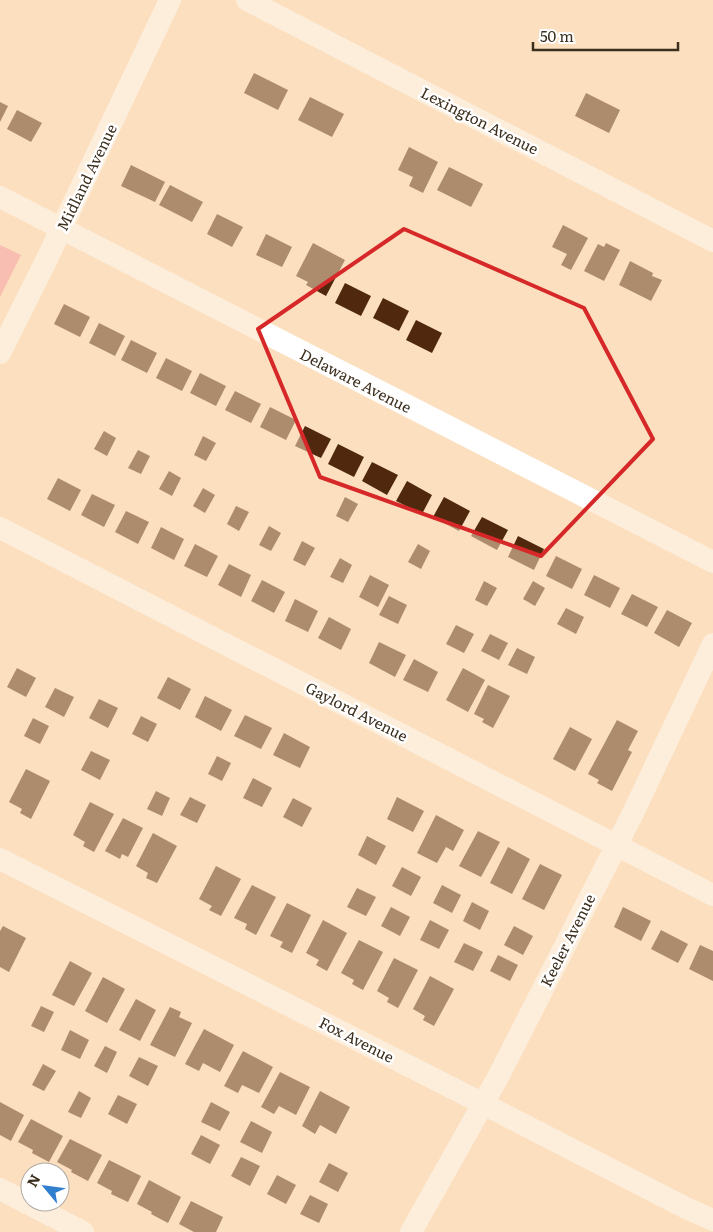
<svg xmlns="http://www.w3.org/2000/svg" width="713" height="1232" font-family="Literata,serif">
  <style>
    .green { fill: #f397a2 }
    .building { fill: #4f280e }
    .lines { fill: none; stroke-linecap: round; stroke-linejoin: round }
    .street { stroke: #fff; stroke-width: 22 }
    .marked { fill: none; stroke: #d62828; stroke-width: 4; stroke-linejoin: round }
    .labels { text-anchor: middle; dominant-baseline: central; stroke-width: 5; stroke-linejoin: round; paint-order: stroke }
    .street-label { font-size: 15px; fill: #3b2e1d; stroke: #fff }
  </style>
  <rect width="100%" height="100%" fill="#fbdfbe"/>
  <path class="green" d="M0,245l21,10 -21,42z"/>
  <path class="building" d="M254,73l34,17 -10,20 -34,-17z
    M586,93l34,17 -11,23 -34,-17z
    M310,97l34,17 -12,23 -34,-17z
    M0,102l8,4 -8,16z
    M17,110l25,13 -11,19 -24,-13z
    M409,147l29,15 -15,31 -14,-7 4,-9 -15,-7z
    M131,165l34,17 -10,20 -34,-16z
    M449,167l34,17 -12,23 -34,-17z
    M170,185l33,17 -11,20 -33,-17z
    M217,214l26,13 -11,20 -25,-13z
    M563,225l25,13 -17,32 -10,-5 6,-11 -15,-7z
    M266,234l26,13 -10,20 -26,-12z
    M313,243l32,17 -19,36 -20,-11 2,-3 -12,-6z
    M606,243l14,7 -16,31 -20,-10 14,-27 6,3z
    M630,261l23,12 -1,3 10,4 -11,21 -32,-16z
    M345,283l26,13 -10,20 -26,-13z
    M383,298l26,13 -10,20 -26,-13z
    M64,304l26,13 -10,20 -26,-13z
    M416,320l26,13 -10,20 -26,-13z
    M99,323l26,13 -10,20 -26,-13z
    M131,340l26,13 -10,20 -26,-13z
    M166,358l26,13 -10,20 -26,-13z
    M200,373l26,13 -10,20 -26,-13z
    M235,391l26,13 -10,19 -26,-13z
    M270,407l26,13 -10,20 -26,-13z
    M305,426l26,13 -10,19 -26,-12z
    M104,431l12,7 -9,18 -13,-7z
    M203,436l13,7 -10,18 -12,-6z
    M338,444l26,13 -10,20 -26,-13z
    M138,450l12,6 -9,18 -13,-6z
    M372,462l26,13 -11,20 -25,-14z
    M169,471l12,7 -9,18 -13,-7z
    M58,478l23,12 -11,21 -23,-12z
    M407,481l25,14 -10,19 -26,-13z
    M203,488l12,7 -10,18 -12,-7z
    M92,494l23,11 -11,22 -23,-12z
    M345,497l13,7 -10,18 -12,-6z
    M444,497l26,14 -11,20 -26,-14z
    M236,506l13,6 -10,19 -12,-7z
    M126,511l23,11 -11,22 -23,-12z
    M482,517l26,13 -11,20 -26,-14z
    M269,526l12,7 -10,18 -12,-6z
    M161,527l23,12 -10,21 -23,-12z
    M518,536l26,13 -10,21 -26,-13z
    M302,541l13,7 -10,18 -12,-6z
    M195,544l23,12 -11,21 -23,-11z
    M418,544l12,7 -9,18 -13,-7z
    M556,556l26,13 -10,20 -26,-13z
    M340,558l12,7 -9,18 -13,-6z
    M229,564l22,11 -10,22 -23,-12z
    M370,575l19,10 -11,22 -19,-10z
    M594,575l26,13 -10,20 -26,-13z
    M262,580l23,12 -11,21 -23,-12z
    M484,581l13,7 -10,18 -12,-6z
    M533,581l12,7 -10,18 -12,-7z
    M632,594l26,13 -11,20 -26,-13z
    M389,596l18,9 -9,19 -19,-9z
    M295,599l23,12 -10,21 -23,-11z
    M566,608l18,9 -8,17 -19,-10z
    M667,610l25,13 -13,24 -25,-14z
    M329,617l22,12 -10,21 -23,-12z
    M456,625l18,9 -10,19 -18,-9z
    M490,634l18,9 -9,17 -18,-9z
    M379,642l27,13 -11,22 -26,-14z
    M517,648l18,9 -8,17 -19,-9z
    M414,659l24,13 -10,20 -25,-12z
    M17,668l19,10 -10,19 -19,-10z
    M463,668l22,12 -17,32 -22,-12z
    M168,677l23,12 -11,21 -23,-12z
    M488,685l22,11 -17,32 -11,-6 2,-3 -10,-5z
    M55,688l19,9 -10,20 -19,-10z
    M205,696l27,14 -11,21 -26,-14z
    M99,699l19,9 -10,20 -19,-10z
    M245,715l27,13 -11,21 -27,-13z
    M141,716l16,8 -9,18 -16,-8z
    M33,718l16,8 -9,18 -16,-8z
    M617,720l21,11 -10,19 4,2 -20,39 -15,-8 2,-3 -11,-6z
    M570,727l22,12 -17,32 -22,-12z
    M284,733l26,14 -10,21 -27,-13z
    M91,751l19,9 -10,20 -19,-10z
    M217,756l14,7 -9,18 -14,-7z
    M26,769l24,12 -19,38 -11,-6 2,-4 -13,-7z
    M253,778l19,10 -10,19 -19,-9z
    M156,791l14,7 -8,18 -15,-7z
    M190,797l16,8 -9,18 -17,-8z
    M397,797l27,14 -11,21 -26,-13z
    M293,798l19,10 -10,19 -19,-10z
    M90,802l24,12 -20,38 -11,-6 2,-4 -12,-7z
    M436,815l28,15 -11,21 -7,-4 -9,16 -20,-10z
    M123,818l20,10 -15,29 -6,-3 -2,5 -15,-8z
    M478,831l22,11 -19,35 -22,-11z
    M153,833l24,13 -20,37 -11,-5 2,-5 -12,-7z
    M367,836l19,10 -10,19 -18,-10z
    M508,847l22,12 -18,35 -22,-11z
    M540,864l22,11 -18,35 -22,-11z
    M216,866l25,13 -20,37 -12,-6 3,-4 -13,-7z
    M402,867l19,10 -10,19 -19,-10z
    M252,885l24,12 -20,38 -11,-6 2,-5 -13,-6z
    M442,885l19,10 -9,18 -19,-10z
    M357,888l19,9 -10,19 -19,-9z
    M472,902l17,9 -9,19 -17,-9z
    M287,903l24,12 -19,38 -12,-6 3,-5 -13,-6z
    M391,907l19,10 -10,19 -19,-10z
    M623,907l28,14 -10,20 -27,-14z
    M323,920l24,13 -20,38 -11,-6 3,-5 -13,-7z
    M430,920l19,10 -10,19 -19,-9z
    M3,926l23,12 -17,34 -9,-5v-36z
    M514,926l19,10 -10,19 -19,-10z
    M661,930l27,14 -10,19 -27,-14z
    M359,940l24,12 -20,38 -11,-6 2,-4 -13,-7z
    M464,943l19,9 -10,19 -19,-9z
    M700,945l13,6v30l-24,-12z
    M498,955l20,10 -8,16 -20,-10z
    M394,958l24,12 -20,38 -11,-6 2,-4 -12,-7z
    M70,961l22,12 -18,33 -22,-11z
    M430,976l24,13 -20,37 -11,-6 2,-4 -12,-7z
    M103,977l22,12 -18,34 -22,-12z
    M136,999l20,11 -16,31 -21,-11z
    M41,1006l13,6 -10,20 -13,-6z
    M170,1007l11,5 -2,5 13,6 -17,34 -25,-12z
    M204,1029l30,16 -14,27 -17,-9 -4,8 -14,-7z
    M70,1030l19,10 -9,19 -19,-9z
    M105,1046l12,6 -10,21 -13,-7z
    M243,1051l30,16 -14,26 -17,-8 -4,8 -14,-7z
    M139,1057l19,9 -10,20 -19,-10z
    M43,1064l13,7 -12,20 -12,-6z
    M280,1072l30,15 -14,28 -17,-9 -5,8 -13,-7z
    M79,1091l12,7 -10,20 -13,-6z
    M320,1091l30,16 -14,27 -16,-9 -5,9 -13,-8z
    M118,1095l19,9 -10,20 -19,-10z
    M0,1102l24,13 -13,26 -11,-6z
    M211,1102l19,10 -10,19 -19,-9z
    M31,1119l32,17 -14,26 -17,-9 1,-3 -15,-8z
    M251,1121l21,11 -10,21 -22,-11z
    M201,1135l19,10 -10,19 -19,-10z
    M70,1139l32,16 -14,26 -17,-9 1,-2 -15,-8z
    M241,1157l19,9 -10,20 -19,-10z
    M109,1160l32,16 -13,26 -17,-8 1,-3 -15,-8z
    M329,1163l19,10 -10,19 -19,-10z
    M277,1175l19,10 -10,19 -19,-10z
    M149,1180l32,17 -13,26 -17,-9 1,-2 -15,-8z
    M310,1195l18,9 -9,19 -19,-9z
    M191,1201l32,16 -7,15h-22l-15,-8z"/>
  <g class="lines">
    <path class="street" d="M247,0l466,241
      M0,197l713,365
      M0,353l46,-92 124,-261
      M0,528l713,367
      M0,859l464,235 222,114 27,12
      M0,1189l83,43
      M411,1232l86,-153 136,-266 80,-169"/>
  </g>
  <path d="M0 0H713V1232H0ZM404,229l180,79 69,131 -112,117 -221,-79 -62,-148z" fill="#fbdfbe" fill-opacity=".55" fill-rule="evenodd"/>
  <path class="marked" d="M404,229l180,79 69,131 -112,117 -221,-79 -62,-148z"/>
  <g class="labels">
    <g class="street-label">
      <text transform="translate(480 120) rotate(27)">Lexington Avenue</text>
      <text transform="translate(86 177) rotate(-64)">Midland Avenue</text>
      <text transform="translate(356 380) rotate(27)">Delaware Avenue</text>
      <text transform="translate(357 711) rotate(27)">Gaylord Avenue</text>
      <text transform="translate(567 940) rotate(-63)">Keeler Avenue</text>
      <text transform="translate(357 1039) rotate(27)">Fox Avenue</text>
    </g>
  </g>
  <g transform="translate(45 1187) rotate(299)"><circle r="24" fill="#ffffff" stroke="#b1aba5"/>
  <path d="M0-4L9 19L0 12L-9 19Z" fill="#307fcf"/>
  <text y="-8" font-size="14" font-weight="bold" text-anchor="middle" fill="#3b2e1d">N</text>
  </g>
  <path d="M533 42v8h145v-8" fill="none" stroke="#3b2e1d" stroke-width="2.5"/>
  <text x="540" y="42" font-size="15" fill="#3b2e1d" stroke="#ffffff" stroke-width="4" paint-order="stroke">50 m</text>
</svg>
